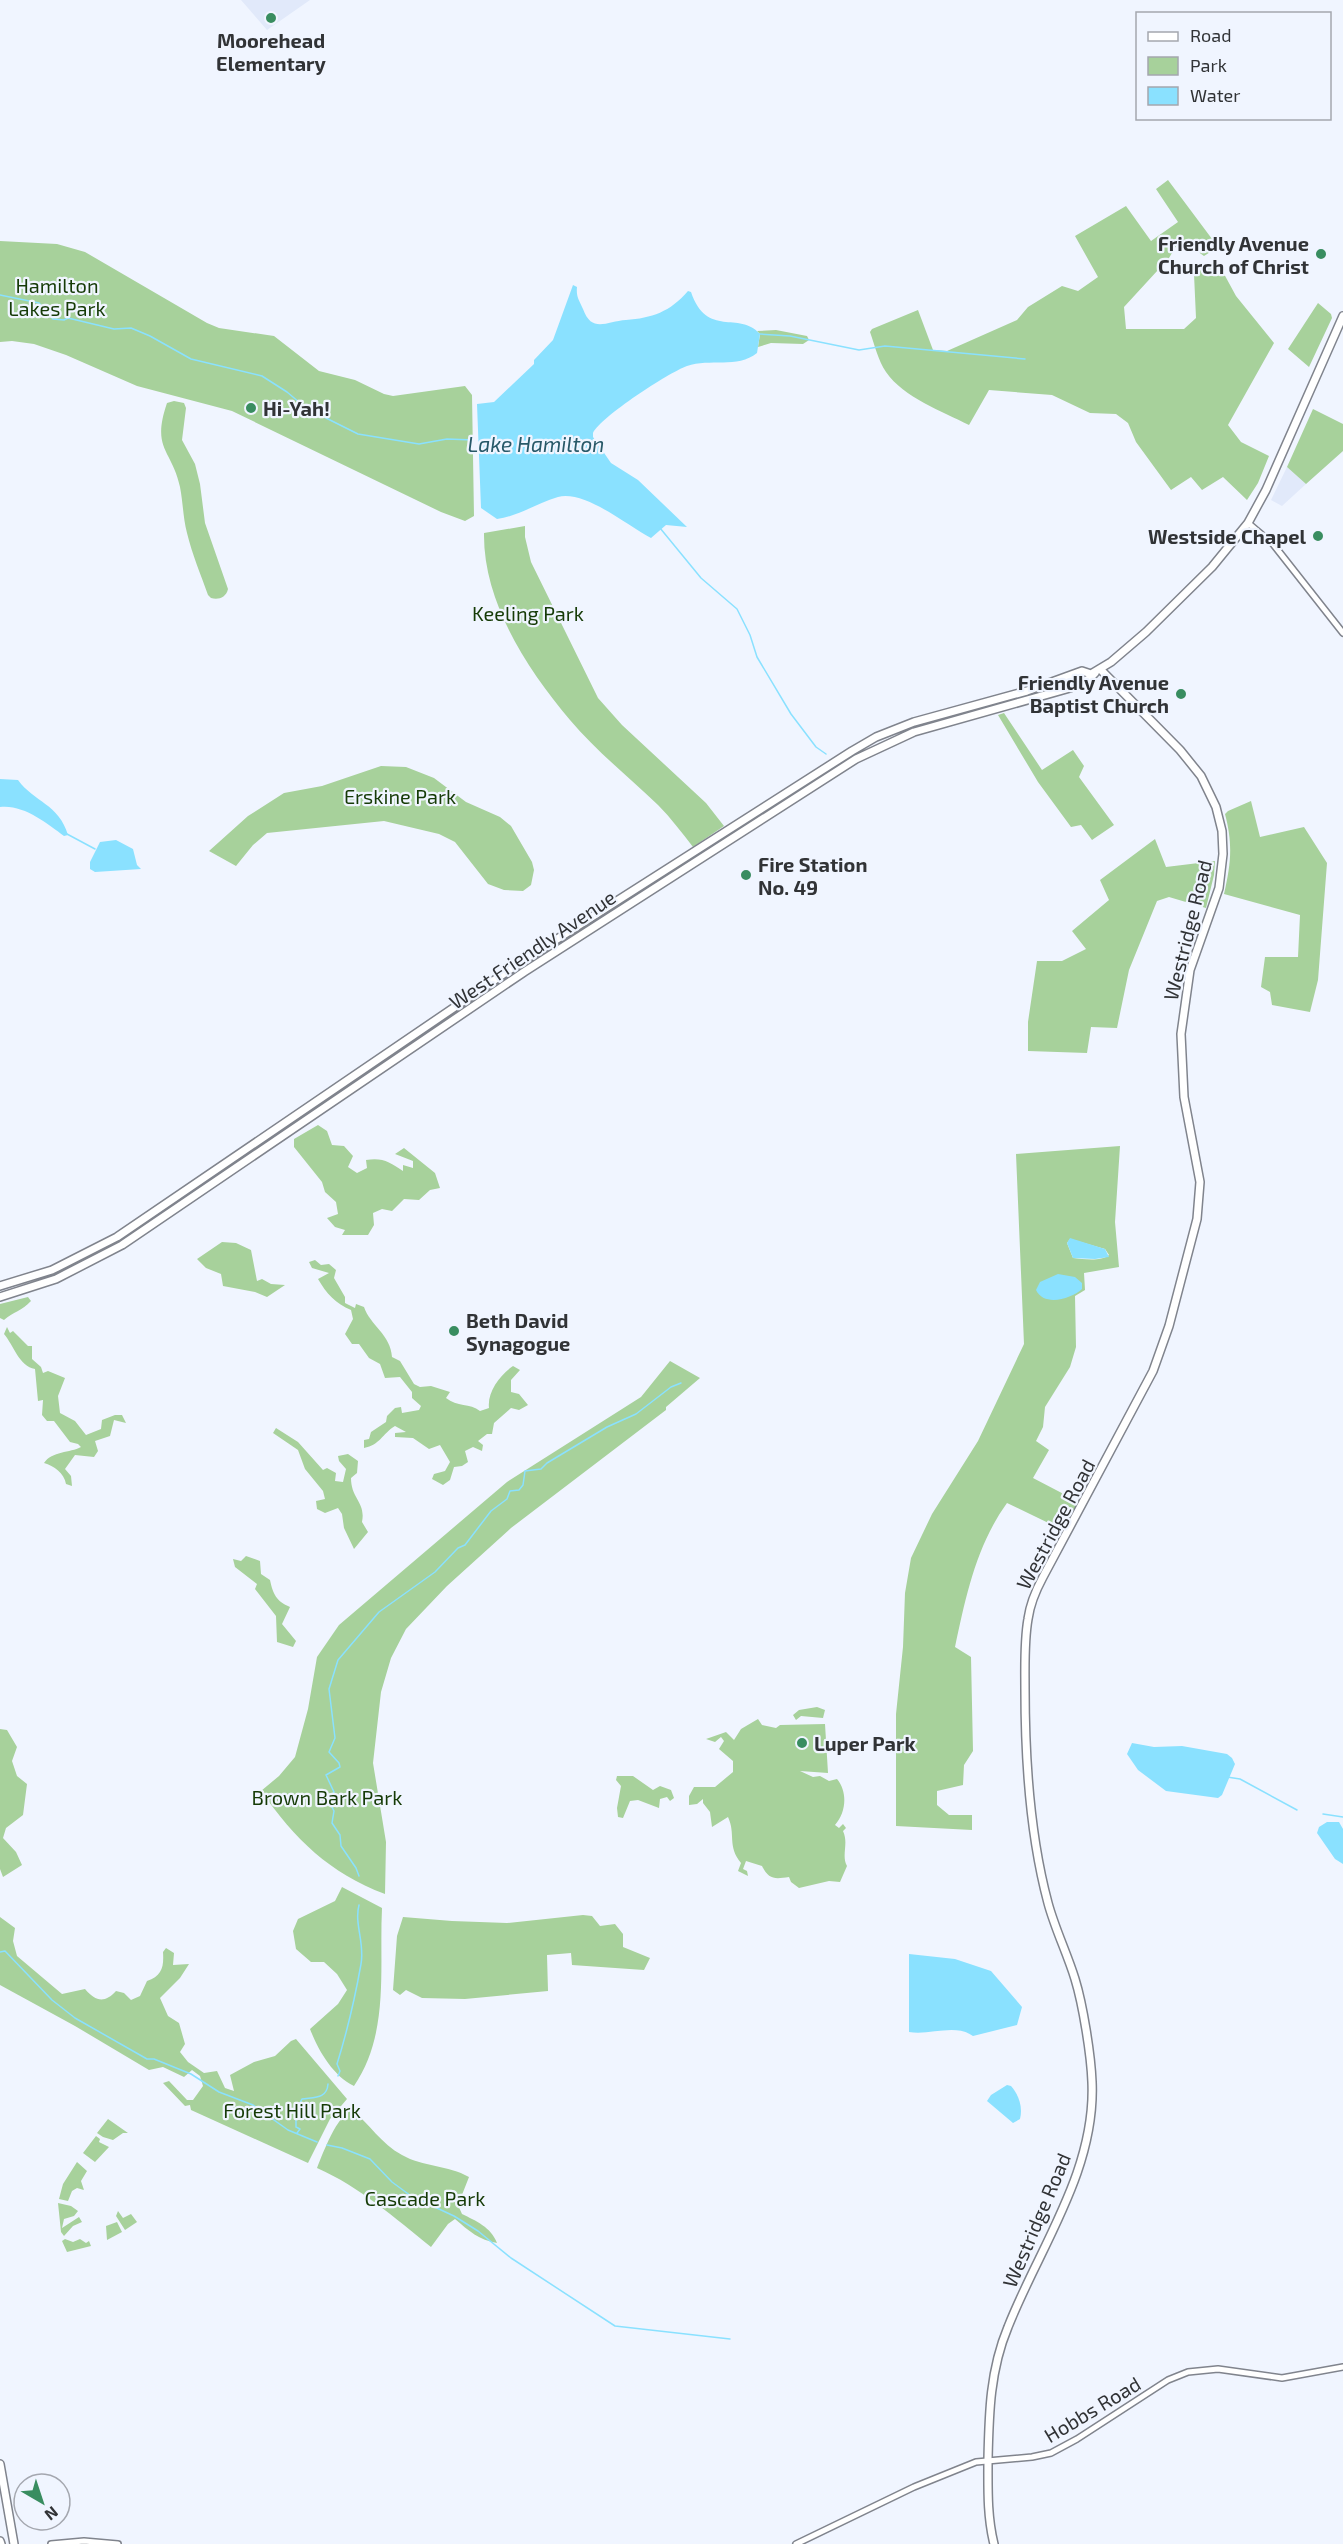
<svg xmlns="http://www.w3.org/2000/svg" width="1343" height="2544" font-family="'Exo 2',sans-serif">
  <style>
    .built { fill: #e1e9fa }
    .green { fill: #a7d19b; fill-rule: evenodd }
    .water { fill: #8ae1ff }
    .lines { fill: none; stroke-linecap: round; stroke-linejoin: round }
    .stream { stroke: #8ae1ff; stroke-width: 1.5 }
    .minor-casing { stroke: #80848d; stroke-width: 8 }
    .major-casing { stroke: #80848d; stroke-width: 10 }
    .minor { stroke: #fff; stroke-width: 5 }
    .major { stroke: #fff; stroke-width: 7 }
    .poi-dot { fill: #398d60; stroke: #f0f5ff; stroke-width: 2 }
    .labels { text-anchor: middle; dominant-baseline: central; stroke-width: 4.5; stroke-linejoin: round; paint-order: stroke }
    .poi-label { font-size: 20px; font-weight: bold; fill: #313336; stroke: #f0f5ff; text-anchor: start }
    .park-label { font-size: 20px; fill: #163b07; stroke: #f0f5ff }
    .street-label { font-size: 20px; fill: #313336; stroke: #f0f5ff }
    .water-label { font-size: 21px; font-style: italic; fill: #285969; stroke: #f0f5ff }
  </style>
  <rect width="100%" height="100%" fill="#f0f5ff"/>
  <path class="built" d="M241,0h69l-43,30z
    M1287,467l19,17 -24,22 -11,-6z"/>
  <path class="green" d="M1168,180l50,67 -14,9 -17,-12 -11,2 -7,12 -45,49 2,22h58l12,-11 -2,-44 23,-13 19,35 38,47 -46,82 13,17 28,14 -11,27 -11,17 -24,-23 -21,13 -11,-13 -20,13 -35,-48 -8,-19 -12,-9 -26,-1 -38,-18 -63,-5 -20,35c-27,-14 -65,-27 -83,-53 -8,-12 -11,-26 -16,-40l2,-3 46,-19 15,40 14,1 70,-31 11,-13 34,-21 16,5 20,-14 -23,-41 51,-30 25,35 27,-19 -22,-33z
    M0,241l57,3 28,8 122,71 12,5 55,8 45,35 36,9 29,14 9,2 72,-10 7,9 2,121 -9,5 -24,-9 -209,-101 -95,-25 -71,-31 -32,-11 -22,-3 -12,1z
    M1318,303l13,11 1,4 -23,49 -21,-18z
    M776,330l31,6 2,4 -6,4 -32,-1 -13,4 2,-13 -3,-3z
    M174,401l10,2 2,5 -4,32 13,24 5,20 5,39 23,66c-2,9 -10,11 -17,9l-3,-3c-7,-20 -16,-41 -21,-62 -4,-15 -4,-31 -7,-46 -8,-38 -29,-37 -13,-84z
    M1313,409l30,15v27l-37,33 -19,-17z
    M525,526v11l6,25 67,136 24,27 84,78 18,23 -31,21c-11,-14 -22,-29 -35,-42 -29,-28 -62,-54 -88,-85 -43,-51 -87,-118 -86,-187z
    M1004,713l38,57 31,-20 11,16 -5,11 35,48 -22,15 -11,-15 -10,2 -33,-45 -40,-67z
    M381,766l25,1 28,11 32,24 34,15 11,9 21,36 2,8 -3,15 -8,6 -19,-1 -16,-6 -33,-42 -16,-8 -55,-13 -117,12 -14,12 -17,21 -27,-15 39,-35 36,-23 38,-7z
    M1251,801l9,36 44,-10 23,36 -9,117 -8,32 -38,-7 -2,-13 -9,-5 4,-30h33l2,-42 -76,-21c7,-30 9,-50 1,-80l3,-3z
    M1155,839l11,28 49,-6 -1,14 -8,33 -37,-11 -12,4 -28,69 -12,58 -26,-1 -4,26 -59,-2v-29l9,-61h25l24,-12 -14,-18 37,-31 -9,-20z
    M318,1125l9,6 5,14 12,1 9,10 -5,11 9,6 10,-5 -1,-8c16,-3 24,2 37,11v-6l10,3v-7l-18,-7 9,-6 31,25 5,15 -10,2 -11,10 -15,-1 -12,12 -10,-2 -9,4 1,12 -6,10h-26l3,-5 -10,-3 -8,-9 11,-4 -2,-12 -11,-10 -3,-10 -28,-35v-8z
    M1120,1146l-5,76 4,45 -35,6 1,17 -10,6 1,51 -6,20 -25,40 -2,20 -7,14 13,9 -16,28 46,24 -16,28 -56,-27c-31,43 -41,93 -52,144l16,10 2,94 -9,14 -1,20 -26,6v14l12,10h23v15l-76,-4v-112l7,-67 2,-54 6,-35 21,-44 46,-73 46,-97 -8,-190zM1070,1239l35,10 4,6c-9,7 -25,4 -36,3l-6,-15z
    M222,1242l14,1 15,7 6,31 5,-2 9,5 14,1 -18,12 -12,-5 -32,-6 -2,-12 -15,-6 -9,-9z
    M315,1260l6,5 8,-1 7,6 -2,8 11,19v6l10,5 1,-4 8,3c6,18 27,28 28,50l8,4 14,23 6,3 11,-1 19,6 -4,6c11,9 24,5 34,13l9,-3c-2,-16 11,-33 24,-42l7,4 -9,10v12l8,2 9,11 -9,5 -8,-2 -17,15 -2,11h-5l-9,7 5,4 -1,6 -9,-4 -8,4 3,11 -6,4 -8,1 -4,13 -7,5 -11,-6 2,-5 11,-3 5,-9 -10,-17 -11,4 -16,-11 -18,-1v-4l11,-1 -11,-6c-13,8 -15,19 -31,22v-8l5,-1 2,-7 15,-10 1,-6 8,-8 6,-1 1,6 17,-3 2,-4 -9,-8v-6l-12,-15 -15,1 -5,-14 -11,-6 -10,-14h-7l-7,-10 8,-15 -2,-9c-15,-6 -25,-17 -33,-31l11,-6 -17,-5 -3,-6z
    M28,1297l3,4c-9,10 -18,11 -27,19l-4,-2v-14z
    M7,1327l3,6 3,-2 15,15h4v13l9,8 2,6 5,-2 17,7 -7,18 2,17 15,8 11,14 15,-6 1,-9 13,-5h7l4,8 -12,-3 -4,16 -15,5 3,10 -4,6 -19,-2 -10,14 6,7 1,10 -6,-2c-2,-11 -12,-18 -22,-21 8,-12 26,-10 37,-16l-3,-3 -8,-2 -16,-21h-7l-5,-6 1,-15 -5,1 -3,-32c-16,-3 -21,-23 -31,-35z
    M670,1361l30,17 -34,29v3l-155,118 -64,58 -41,43 -15,29 -10,34 -8,71 13,79 -1,52c-56,-21 -90,-55 -124,-103l18,-15 16,-19 13,-48 9,-52 22,-32 168,-143 134,-85z
    M276,1428l22,14 25,28 4,-2 9,5 -1,8 8,1 3,-13 -7,-8 -1,-5 10,-2 10,7 -1,12 -6,5c0,21 15,24 11,44l6,10 -14,17 -10,-21 -2,-14 -4,-6 -13,5 -8,-4 -1,-8 9,-2 -2,-8 -18,-22 -7,-19 -25,-17z
    M246,1556l14,5 1,13 9,6c3,14 6,21 20,27l-8,17 14,17 -3,6 -16,-5 -1,-26 -21,-27 2,-5 -22,-17 -2,-8 8,2z
    M817,1707l8,3 -2,8 -22,-2 -5,4 -3,-5 6,-5z
    M758,1719l4,6 14,3 4,-3 45,-1 3,49 -28,-2 13,6 7,-1 9,5 8,-2c11,13 9,34 -2,46l4,3 4,-4 3,4 -3,3c6,13 -2,24 4,35l-7,16 -11,-1 -30,7 -8,-6 -2,-5c-14,2 -20,3 -27,-11l-16,-5 -3,8 4,2 1,5 -10,-5 3,-8c-14,-17 -5,-29 -13,-46l-16,10 -2,-15 -7,-9v-4l-6,5 -8,1v-9l5,-9h21l18,-15v-11l-14,-12 5,-8 -3,-4 -6,5 -9,-3 20,-7 8,8 7,-11z
    M0,1729l7,1 10,17 -5,14 5,15 10,8 -4,31 -17,13 -3,10 13,14 6,13 -19,12 -3,-8z
    M617,1776h16l20,14 7,-4 11,4 3,8 -4,3 -3,-4 -7,2 -1,9 -21,-8 -8,1 -7,17 -5,-1 -1,-9 4,-22 -5,-6z
    M342,1887l40,21c-3,60 8,125 -28,178 -21,-10 -36,-36 -44,-57l28,-25 9,-14 -10,-16 -13,-12h-13l-15,-13 -3,-18 5,-12 37,-18z
    M583,1915l9,1 8,10 15,-2 8,10v13l27,11 -6,12 -72,-5 -1,-12 -24,2 1,36 -83,8 -43,-1 -16,-8 -6,5 -7,-5 4,-54 6,-19 49,4 55,2z
    M0,1917l15,11 -2,13 4,15 45,38 23,-5c11,13 20,14 31,2l8,2 7,7 9,-4 7,-15c15,-5 17,-14 16,-29l3,-4 8,5 -1,12 16,-1 -9,14 -20,20 8,18 11,7 6,21 -5,8 8,10 16,11 13,-2 8,17 9,3 -4,-16 24,-13 21,-6 16,-15 5,-2 51,60 -17,20 -22,44 -117,-53 -1,-5 -5,1 -22,-23 6,-2 18,19h6l10,-14 -3,-10 -8,-6 -8,7 -21,-10 -14,3 -74,-44 -75,-41z
    M352,2110c18,14 29,34 50,45 21,12 46,10 67,22l-11,28 4,9c14,7 29,13 35,29 -18,-3 -28,-12 -42,-24l-7,5 -17,23c-36,-29 -71,-60 -114,-79 6,-15 20,-53 35,-58z
    M108,2119l20,14h-5l-10,7 -10,-3 -6,-4z
    M96,2136l4,3 -1,3 10,5 -14,15 -12,-9z
    M77,2162l10,9 -6,10 3,9 -7,-2 -5,3 -4,10 -9,-2 4,-15z
    M58,2203l13,3 7,5 -4,5 -10,3 -2,9 17,-11 3,5 -9,4 -9,10 -3,-4z
    M118,2211l5,7 8,-4 6,8 -12,8 -9,-14z
    M117,2222l5,10 -15,8 -1,-14z
    M65,2239l8,3 7,-3 6,4 3,-2 2,5 -24,6 -5,-11z"/>
  <path class="water" d="M573,285l4,2c-1,10 2,13 6,22 9,25 24,12 43,11 26,-2 44,-8 62,-29l3,1c16,47 48,18 69,42l-3,19c-20,16 -47,5 -70,13 -19,7 -85,50 -94,67v4l18,26 27,17 49,47 -21,-2 -15,13c-23,-12 -66,-48 -93,-41 -21,6 -39,19 -61,22l-16,-11 -4,-104 17,-2 40,-38v-4l19,-20z
    M0,779l18,1c16,22 41,24 50,55l-4,1c-17,-13 -41,-32 -64,-29z
    M116,840l17,9 4,16 4,4 -46,3 -5,-3v-7l10,-20z
    M1070,1238l35,11 4,8 -14,2 -22,-1 -6,-15z
    M1058,1274l17,3 7,6v6c-11,10 -38,18 -46,1l4,-8z
    M1132,1743l22,4 28,-1 45,8 5,4 3,6 -13,31 -4,3 -52,-7 -28,-21 -11,-16z
    M1327,1822h12l4,7v35l-8,-5 -18,-26 2,-6z
    M909,1954l46,5 36,12 31,36 -5,18 -44,11c-18,-13 -44,0 -64,-4z
    M1007,2085l4,1c8,9 12,21 9,33l-7,4 -26,-22 4,-6z"/>
  <g class="lines">
    <path class="stream" d="M0,295l39,8 14,16 11,1 4,-2 46,11 17,-1 19,8 41,23 71,17 25,16 19,16 52,26 61,10 28,-5 26,1
      M760,334l30,2 69,14 26,-4 140,13
      M660,528l41,50 36,31 13,26 7,22 34,57 25,33 10,7
      M67,834l28,15
      M1227,1777l13,2 57,31
      M1323,1814l20,3
      M359,1876l-3,-8 -15,-22 -1,-11 -8,-12 2,-12 -6,-11 6,-8 -8,-17 14,-8 -1,-4 -10,-11 6,-14 -6,-49 9,-29 41,-48 56,-40 23,-24 7,-3 26,-34 16,-12 3,-8 9,-1 4,-5 2,-14 16,-2 6,-6 60,-36 29,-13 35,-27 10,-4
      M0,1952l5,-1 47,49 23,18 72,41h7l37,15 28,18 34,13 35,25 29,12
      M338,2076l2,-5 -3,-7c10,-32 18,-66 24,-100 4,-21 -7,-40 -2,-59
      M297,2133l3,-4 -4,-2v-11l6,-4 -3,-7 3,-6c12,-2 25,0 26,-15
      M327,2145l15,3 28,11 22,23 19,14 43,20 24,15 33,27 104,68 115,13"/>
    <g class="minor-casing">
      <path id="minor" d="M1248,523l25,21 70,89
        M51,2544l33,-3 34,3
        M796,2544l118,-57 62,-25 56,-5 19,-4 26,-14 91,-59 20,-8 30,-3 64,9 61,-11"/>
    </g>
    <g class="major-casing">
      <path id="major" d="M0,1286l52,-16 65,-33 401,-273 334,-213 24,-14 38,-15 113,-31 55,-20 9,3 20,-12 35,-30 66,-65 36,-44 18,-33 77,-174
        M0,1297l56,-18 66,-34 402,-273 332,-213 58,-27 156,-44 19,-9 6,-6
        M0,2464l14,80
        M0,2541l1,3
        M994,2544c-7,-28 -6,-56 -6,-85 1,-46 2,-89 20,-132 31,-79 88,-156 84,-245 -1,-27 -9,-77 -17,-103 -8,-26 -20,-50 -27,-76 -18,-67 -23,-144 -23,-214 0,-23 -1,-47 3,-70 2,-15 8,-29 15,-42l110,-206 16,-45 28,-107 3,-37 -16,-85 -3,-63 9,-64 29,-82 4,-34 -1,-23 -6,-24 -15,-31 -21,-26 -80,-81"/>
    </g>
    <use href="#minor" class="minor"/>
    <use href="#major" class="major"/>
  </g>
  <g class="poi-dot">
    <circle cx="271" cy="18" r="6"/>
    <circle cx="1321" cy="254" r="6"/>
    <circle cx="251" cy="408" r="6"/>
    <circle cx="1318" cy="536" r="6"/>
    <circle cx="1181" cy="694" r="6"/>
    <circle cx="746" cy="875" r="6"/>
    <circle cx="454" cy="1331" r="6"/>
    <circle cx="802" cy="1743" r="6"/>
  </g>
  <g class="labels">
    <g class="poi-label">
      <text x="271" y="40" text-anchor="middle">Moorehead<tspan x="271" dy="23">Elementary</tspan></text>
      <text x="1309" y="243" text-anchor="end">Friendly Avenue<tspan x="1309" dy="23">Church of Christ</tspan></text>
      <text x="263" y="408">Hi-Yah!</text>
      <text x="1306" y="536" text-anchor="end">Westside Chapel</text>
      <text x="1169" y="682" text-anchor="end">Friendly Avenue<tspan x="1169" dy="23">Baptist Church</tspan></text>
      <text x="758" y="864">Fire Station<tspan x="758" dy="23">No. 49</tspan></text>
      <text x="466" y="1320">Beth David<tspan x="466" dy="23">Synagogue</tspan></text>
      <text x="814" y="1743">Luper Park</text>
    </g>
    <g class="park-label">
      <text x="57" y="285">Hamilton<tspan x="57" dy="23">Lakes Park</tspan></text>
      <text x="528" y="613">Keeling Park</text>
      <text x="400" y="796">Erskine Park</text>
      <text x="327" y="1797">Brown Bark Park</text>
      <text x="292" y="2110">Forest Hill Park</text>
      <text x="425" y="2198">Cascade Park</text>
    </g>
    <g class="street-label">
      <text transform="translate(1187 930) rotate(-76)">Westridge Road</text>
      <text transform="translate(532 949) rotate(-34)">West Friendly Avenue</text>
      <text transform="translate(1055 1524) rotate(-62)">Westridge Road</text>
      <text transform="translate(1036 2220) rotate(-67)">Westridge Road</text>
      <text transform="translate(1092 2409) rotate(-31)">Hobbs Road</text>
    </g>
    <g class="water-label">
      <text x="536" y="443">Lake Hamilton</text>
    </g>
  </g>
  <rect x="1136" y="12" width="195" height="108" fill="#f0f5ff" stroke="#a4a7af" stroke-width="1.5"/>
  <rect x="1148" y="32" width="30" height="9" fill="#ffffff" stroke="#a4a7af" stroke-width="1.5"/>
  <text x="1190" y="42" font-size="18" fill="#313336">Road</text>
  <rect x="1148" y="57" width="30" height="18" fill="#a7d19b" stroke="#a4a7af" stroke-width="1.5"/>
  <text x="1190" y="72" font-size="18" fill="#313336">Park</text>
  <rect x="1148" y="87" width="30" height="18" fill="#8ae1ff" stroke="#a4a7af" stroke-width="1.5"/>
  <text x="1190" y="102" font-size="18" fill="#313336">Water</text>
  <g transform="translate(42 2502) rotate(141)"><circle r="28" fill="#f0f5ff" stroke="#a4a7af" stroke-width="1.5"/>
  <path d="M0-4.5L10 22L0 15L-10 22Z" fill="#398d60"/>
  <text y="-9" font-size="16" font-weight="bold" text-anchor="middle" fill="#313336">N</text>
  </g>
</svg>
